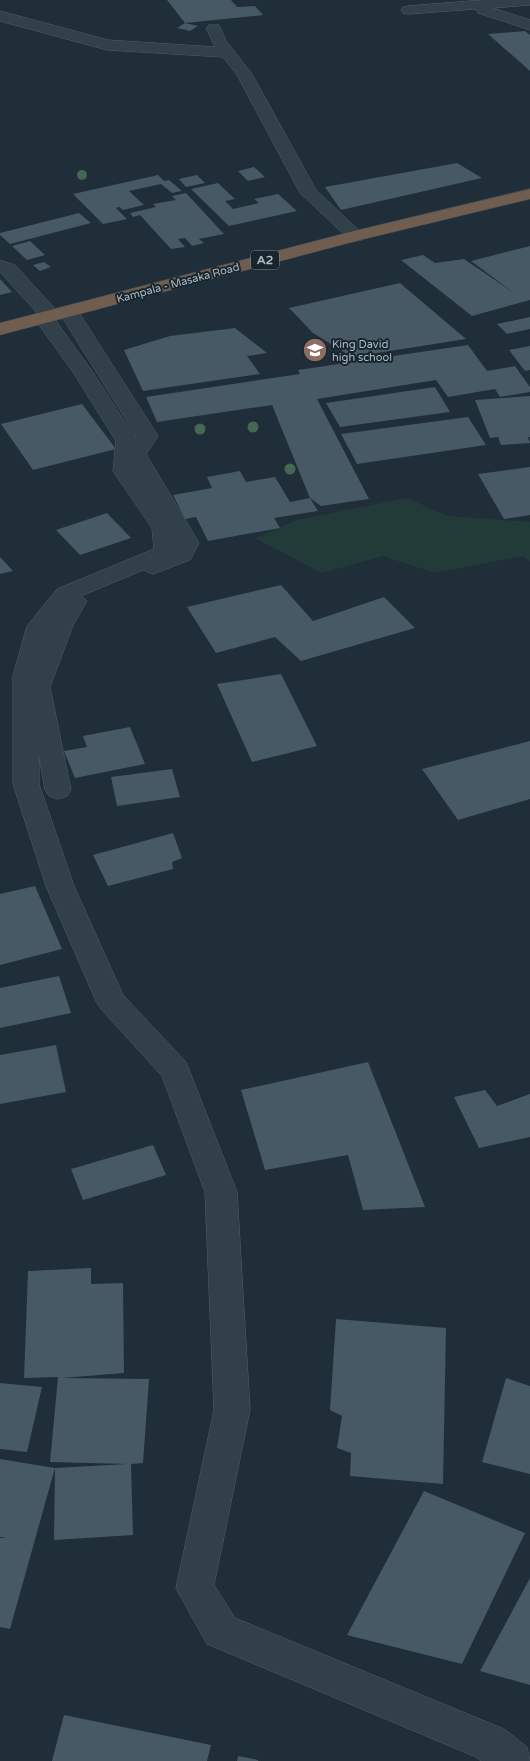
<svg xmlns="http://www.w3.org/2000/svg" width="530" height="1761" font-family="'Varela Round',sans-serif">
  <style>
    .green { fill: #223b39 }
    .building { fill: #465965 }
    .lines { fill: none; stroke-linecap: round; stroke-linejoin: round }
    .minor-casing { stroke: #505e67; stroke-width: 1 }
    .highway-casing { stroke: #3d4b53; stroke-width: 1 }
    .minor { fill: #324049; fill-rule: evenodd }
    .highway { fill: #6f5d4f; fill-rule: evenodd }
    .tree { fill: #446851 }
    .labels { text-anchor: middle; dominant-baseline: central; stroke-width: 4; stroke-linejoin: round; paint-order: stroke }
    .far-street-label { font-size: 11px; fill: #adbbc6; stroke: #18252d }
    .far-poi-label { font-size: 11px; fill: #adbbc6; stroke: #18252d; text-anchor: start }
    .shield { fill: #18252d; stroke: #808e98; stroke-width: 1 }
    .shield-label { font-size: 12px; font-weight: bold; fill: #adbbc6 }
  </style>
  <rect width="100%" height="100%" fill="#1f2e38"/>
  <path class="green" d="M407,498l41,18 82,6v39l-7,-5 -88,17 -52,-17 -61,17 -67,-35 42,-18z"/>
  <path class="building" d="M167,0h64l6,7 18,-1 8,9 -78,8z
    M185,23l13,3 -8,5 -13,-3z
    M525,31l5,4v36l-42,-37z
    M457,163l25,15 -141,32 -16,-23z
    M254,167l11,10 -17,4 -10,-10z
    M158,175l6,6 5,-1 13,11 -10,2 -11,-9 -32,7 15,14 -21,5 -4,-3 -3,1 11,11 -24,5 -30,-30z
    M197,175l8,8 -19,4 -7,-8z
    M218,183l17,16 -10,2 8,8 26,-6 -5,-4 24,-5 19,17 -68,15 -38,-37z
    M186,193l38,41 -25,5 5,4 -12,3 -7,-8 -7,1 7,8 -14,2 -31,-34 -7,2 -3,-4 26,-6 -3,-3 23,-4 -4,-4z
    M79,213l12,10 -81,21 -10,-9v-2z
    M30,241l15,14 -18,5 -15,-14z
    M530,246v54l-58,16 -71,-56 22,-5 12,8 29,-4 50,34 -43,-32z
    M44,262l7,5 -11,4 -7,-6z
    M0,279l12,13 -12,3z
    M400,283l66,56 -114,18 -39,-24 -24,-25z
    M530,317v12l-23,5 -10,-10z
    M235,328l32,25 -20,3 13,18 -117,17 -19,-41 46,-14z
    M468,345l19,26 28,-5 15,21v5l-30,5 -5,-8 -47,8 -12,-17 -119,19 52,100 -48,7 -11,-8 8,13 -44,7 6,10 -72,13 -12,-24 -11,2 -12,-24 39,-7 -5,-11 33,-6 6,11 29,-5 15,25 20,-4 -38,-93 -115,17 -11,-25 154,-23 -2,-4z
    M530,346v24l-5,1 -16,-21z
    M435,387l15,25 -110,15 -14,-24z
    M530,396v41h-2l2,6 -29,2 -3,-8 -8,1 -15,-38z
    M82,404l34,45 -83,21 -32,-46z
    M468,417l18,28 -129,19 -16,-30z
    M530,467v48l-26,4 -26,-45z
    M107,513l24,25 -51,17 -24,-25z
    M0,557l13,14 -13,3z
    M281,585l32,36 71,-24 31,31 -114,33 -26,-24 -59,16 -29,-46z
    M281,674l36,72 -65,16 -35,-78z
    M130,727l15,37 -70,14 -11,-27 23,-4 -4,-11z
    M530,741v58l-72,21 -36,-51z
    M172,769l8,28 -63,9 -6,-29z
    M173,833l9,25 -10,4 1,7 -65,17 -15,-31z
    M35,886l27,63 -62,16v-71z
    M59,976l12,37 -71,15v-40z
    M56,1045l10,47 -66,12v-49z
    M368,1062l57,145 -62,3 -15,-55 -83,15 -24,-80z
    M485,1090l12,16 33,-12v43l-51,11 -25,-51z
    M153,1145l13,30 -83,25 -12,-31z
    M91,1268v16l32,-1 1,90 -62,5 87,1 -6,84 -12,1 2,71 -79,5 1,-72 72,-4 -77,-2 8,-85 -34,1 4,-107z
    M336,1319l110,9 -3,156 -93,-8 1,-23 -14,-5 5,-32 -12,-6z
    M506,1378l24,8v88l-48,-12z
    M0,1383l42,4 -15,65 -27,-3z
    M0,1459l55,9 -45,161 -10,-2v-89h7l-7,-1z
    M424,1491l101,42 -63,131 -115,-29z
    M530,1578v107l-50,-14z
    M64,1715l147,30 -4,16h-155z
    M238,1756l20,4v1h-21z"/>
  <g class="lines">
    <g class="minor-casing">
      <path id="minor" d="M483,0h47v5l-37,3 37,12v10l-52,-17 -2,-4 -68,5 -5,-1 -2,-3 2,-3 5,-1z
        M0,11l108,29 107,7 -9,-19 3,-3h10l7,16 26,33 64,116 49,46 -3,4 -6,1 -6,-1 -50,-47 -63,-118 -14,-18 -116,-7 -107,-29z
        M0,260l15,5 43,47 3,4 -5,5 36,50 43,67 1,-2 -77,-124 3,-4 7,-2 7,2 82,128 -12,18 53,89 -9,17 -37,14 -10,-4 -62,26 6,5 -14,24 -23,62 21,103 -4,6 -9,3 -9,-3 -4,-6 -6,-34v28l35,102 49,109 63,67 51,130 13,218 -36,175 21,33 269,111 23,18 3,14h-49l-5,-4 -269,-113 -31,-56 38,-178 -9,-218 -43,-116 -61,-67 -5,-8 -50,-115 -33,-102v-108l14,-50 30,-37 97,-40 -2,-21 -39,-57 3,-30 -43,-69 -39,-54 4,-4 -38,-42z"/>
    </g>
    <g class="highway-casing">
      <path id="highway" d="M530,189v10l-170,41 -360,95v-12l350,-91z"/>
    </g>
    <use href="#minor" class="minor"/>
    <use href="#highway" class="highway"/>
  </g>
  <g class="tree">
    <circle cx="82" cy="175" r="5"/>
    <circle cx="253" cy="427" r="5.5"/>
    <circle cx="200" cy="429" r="5.5"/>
    <circle cx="290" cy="469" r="5.5"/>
  </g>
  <defs>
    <g id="school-disc" transform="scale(1.25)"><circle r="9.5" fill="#8d6e63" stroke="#18252d"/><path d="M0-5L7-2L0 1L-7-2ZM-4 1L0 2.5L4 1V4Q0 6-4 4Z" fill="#fff"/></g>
  </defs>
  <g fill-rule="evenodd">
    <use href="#school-disc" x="315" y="350"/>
  </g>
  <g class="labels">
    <g class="far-street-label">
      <text transform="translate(178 283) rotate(-15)">Kampala - Masaka Road</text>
    </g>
    <g class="far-poi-label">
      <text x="332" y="344">King David<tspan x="332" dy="13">high school</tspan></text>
    </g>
    <rect class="shield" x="251" y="250.5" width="28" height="19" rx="4"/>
    <g class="shield-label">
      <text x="265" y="260">A2</text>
    </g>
  </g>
</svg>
